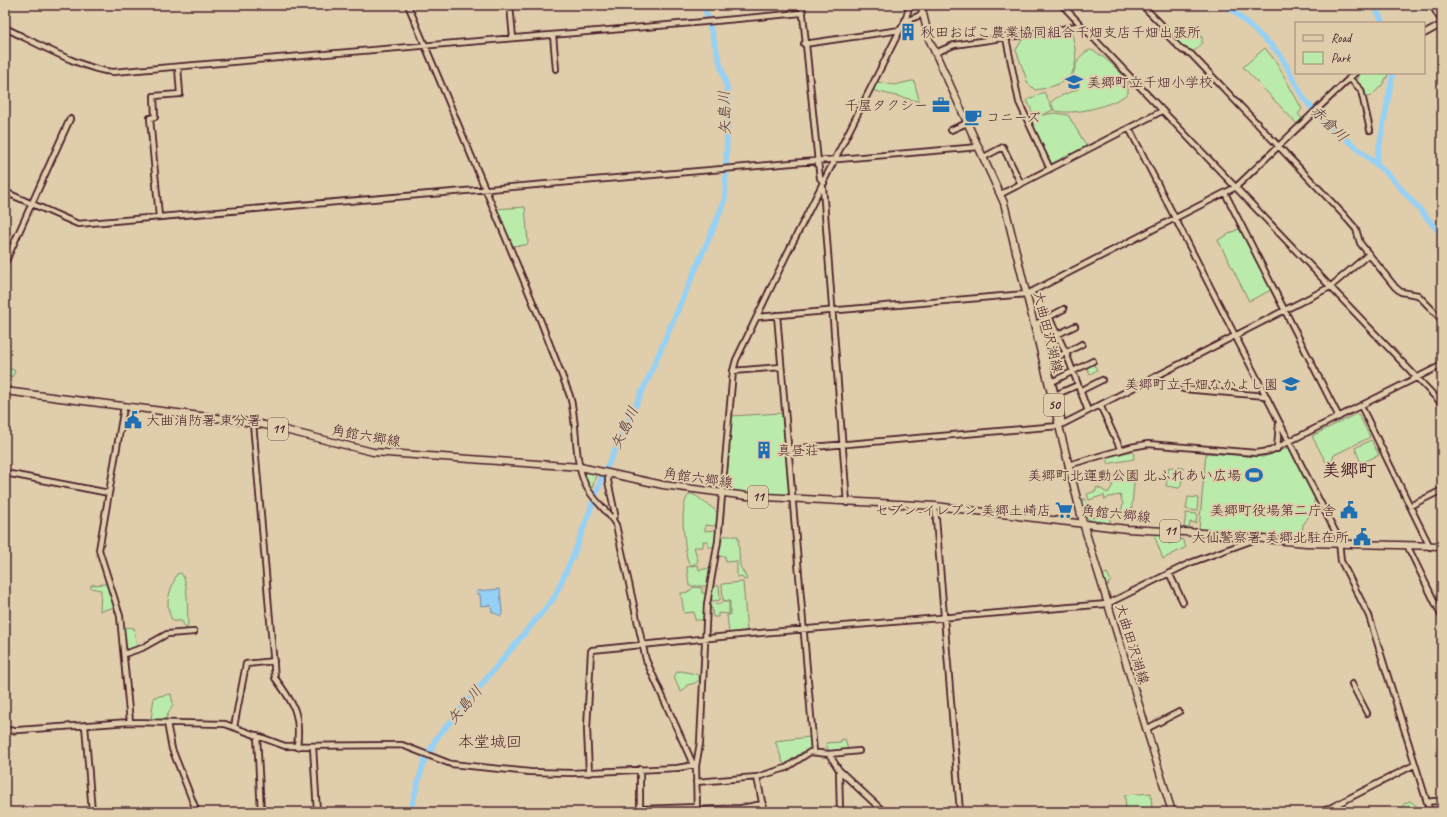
<svg xmlns="http://www.w3.org/2000/svg" width="1447" height="817" font-family="Caveat,'Klee One',sans-serif">
  <style>
    .green { fill: #bbebaa; stroke: #82856a }
    .water { fill: #95d1f6; stroke: #778aa5 }
    .lines { fill: none; stroke-linecap: round; stroke-linejoin: round }
    .river { stroke: #95d1f6; stroke-width: 5.5 }
    .minor-casing { stroke: #4a1f2b; stroke-width: 8 }
    .major-casing { stroke: #4a1f2b; stroke-width: 9 }
    .minor { stroke: #dfcdab; stroke-width: 4.5 }
    .major { stroke: #dfcdab; stroke-width: 6 }
    .labels { text-anchor: middle; dominant-baseline: central; stroke-width: 4; stroke-linejoin: round; paint-order: stroke }
    .shield { fill: #dfcdab; stroke: #775351; stroke-width: 1 }
    .shield-label { font-size: 13px; font-weight: bold; fill: #4a1f2b }
    .poi-label { font-size: 14px; fill: #4a1f2b; stroke: #dfcdab; text-anchor: end }
    .street-label { font-size: 14px; fill: #4a1f2b; stroke: #dfcdab }
    .water-label { font-size: 15px; font-style: italic; fill: #52313f; stroke: #dfcdab }
    .quarter-label { font-size: 16px; fill: #4a1f2b; stroke: #dfcdab }
    .district-label { font-size: 18px; font-weight: bold; fill: #4a1f2b; stroke: #dfcdab }
  </style>
  <rect width="100%" height="100%" fill="#dfcdab"/>
  <filter id="ink" filterUnits="userSpaceOnUse"><feTurbulence type="fractalNoise" baseFrequency=".025" numOctaves="2"/><feDisplacementMap in="SourceGraphic" scale="8" xChannelSelector="R" yChannelSelector="G"/><feConvolveMatrix kernelMatrix="1 2 1 2 8 2 1 2 1" color-interpolation-filters="sRGB"/></filter>
  <g filter="url(#ink)">
    <path class="green" d="M1071,31c11,38 4,53 -36,59l-7,-7 -12,-33 8,-13z
      M1176,31l21,1v4l5,1v7l-10,9 -9,-4 -14,-13z
      M1265,48l11,14 26,47 -4,5 5,6 -5,5 -55,-58z
      M1090,50c8,0 35,25 38,33 0,3 0,7 0,10 -12,12 -58,24 -74,17l-3,-8 5,-4 22,-9 1,-4 -6,-10c3,-11 6,-21 17,-25z
      M1361,73h28l-7,12 -12,12 -5,-2c-6,-8 -11,-12 -4,-22z
      M912,81h2l5,19 -1,1 -43,-10 -2,-2 4,-7 17,3z
      M1044,92l9,18 -11,5 13,-2 13,2 19,32 -35,17 -22,-43 5,-3 -8,-18z
      M525,207l3,36 -2,2 -16,1 -14,-37z
      M1242,227l31,62 -24,12 -31,-61z
      M1093,363l4,7 -7,4 -4,-8z
      M5,366l10,5 -3,6 -7,-4z
      M782,413l8,81 -4,4 -60,-5 5,-77z
      M1356,414l3,1 11,22 -36,18 -2,7 -5,2 -15,-28z
      M1371,440l8,15 -18,8 -6,-15z
      M1290,447l25,47 -2,16 -10,15 -2,15 -102,-10 7,-77 57,4z
      M1133,451l1,8 -23,4 -2,2 -2,-8z
      M1169,467l14,1 -2,18 -2,2 -13,-2z
      M585,471l11,3 -5,18 -8,-20z
      M1130,471h5l-4,46 -11,-1 3,-12 -3,-9 -11,2 -4,3 -1,-5 -15,5 -2,-6 9,-3 1,-4 11,6 5,-8 -5,-3 3,-6z
      M1079,491l2,8h4l8,19 12,-5v3l5,1v7c-29,-3 -26,-7 -33,-32z
      M690,494c8,1 10,6 17,10 8,6 17,10 7,22l-9,-1v6l11,-1 -1,17h-7v-6h-5v6h-9l4,14 -3,3 -5,1 -3,-7c-2,-15 -9,-54 3,-64z
      M1188,497l10,1 -1,13 -11,-2z
      M1186,513l11,1 -1,9 -6,-1 -1,7 -5,-1z
      M1153,532h15l1,12 13,-5 4,8 -23,12z
      M720,536h18l2,30 7,13 -3,1 -2,-4 -5,1v-16l-11,1 -1,-6 -8,1z
      M698,565l1,5 12,-2 -2,18h-20l-2,-19z
      M181,573c8,9 6,40 7,52l-2,4 -4,-8h-9c-10,-17 -3,-30 4,-47z
      M1107,573l4,8 -3,2 1,2 -5,1 -3,-10z
      M743,582l4,50 -18,1 -2,-18h3v-14l-7,-1 -1,-16z
      M106,584l9,23 -15,4 1,-21 -10,-2v-3z
      M715,586h4l1,14 -7,1 -2,-3v-10z
      M694,587l8,1v5l6,1 -4,26h-9l-1,-8 -10,1 -3,-20 7,-1z
      M722,602h7v12l-11,-1v4h-5l-1,-9h-3v-5l12,1z
      M123,627l11,1 3,21 -10,2 -2,-2z
      M681,671l15,3 4,5 -5,4 -8,2 -5,7 -2,-1 -6,-14 3,-5z
      M171,694l2,10 -8,16h-14l3,-23z
      M810,737l1,12 -9,3 -18,13 -9,-24z
      M845,739l3,11 -19,2 -3,-9 15,-1v-2z
      M1151,793l1,19h-26l-1,-17z
      M1410,801l14,11h-22l2,-8z"/>
    <path class="water" d="M500,589l2,24 -1,3 -9,-4 -1,-7 -10,1 -1,-12h-3v-3z"/>
    <g class="lines">
      <path class="river" d="M1227,5l44,40 10,11 23,43 20,23 14,10 52,44 52,59
        M1374,5l9,18
        M1376,164l17,-91
        M410,812l16,-58 5,-4 4,-10 119,-142 21,-47 28,-76 44,-94 72,-166 6,-17 3,-100 -1,-10 -23,-83"/>
      <g class="minor-casing">
        <path id="minor" d="M408,5l131,312 31,79c8,28 3,61 15,88 7,16 23,26 31,41l30,135 47,104
          M510,5l3,33
          M802,5l16,157 2,16 4,5
          M1062,5l380,399
          M1142,5l19,19 6,11 15,15 9,4 151,159 14,16 4,14 35,44 6,5 17,3 24,25
          M1432,5l10,17
          M904,24l5,-16 6,-3
          M5,28c28,13 78,42 108,44l591,-50 97,-9
          M1424,34l18,-10
          M553,35l3,34
          M1006,38l13,64 31,67
          M804,44l96,-14
          M935,53l19,-8 104,-15 23,-5
          M1349,78l12,12 9,40
          M1129,128l207,405 3,8 2,20 28,55 61,196
          M951,130l16,-7
          M984,157l19,-10 18,37
          M823,187l24,316
          M5,192l73,32 901,-77
          M1225,193l114,224
          M1001,194l161,-83
          M159,217l-9,-99 5,-1 -1,-21 26,-2 -2,-27
          M5,263l65,-144
          M777,315l37,437
          M757,317l270,-23 209,-107 119,-114
          M1049,317l17,36 22,58
          M1037,323l26,101
          M1036,324l28,-15
          M1042,342l33,-16
          M1047,363l35,-19
          M733,371l48,-4
          M1052,382l41,-21
          M1183,389l83,7
          M1080,391l22,-11
          M1055,395l23,-10
          M1100,405l21,45
          M1361,406l69,141
          M124,407l-25,143 21,66 10,106
          M253,423l22,255c19,25 26,37 22,69
          M789,449l270,-23 271,-139 39,-33
          M1277,449l2,-26
          M1068,465l63,-18 17,-3 108,9 14,-2 172,-86
          M5,473l104,20
          M609,473l-1,8 7,33 -2,4
          M935,506l25,306
          M1410,506l32,-16
          M1408,547l34,70
          M1169,573l14,29
          M124,654l18,-6 25,-14 27,-2
          M1352,684l15,29
          M167,723l5,26 25,63
          M85,725l7,87
          M234,727l12,-63 28,-3
          M1146,729l33,-17
          M5,731l125,-9 95,2 60,22 117,-1 49,19 79,8 42,1 105,-5 18,-3
          M257,735l4,77
          M313,747l4,65
          M829,754l10,16 1,42
          M839,770l45,42
          M589,773l-2,-44 4,-78 1,-1 157,-16 358,-30 83,-41 66,-24
          M757,777l7,35
          M696,782l61,-5 29,-9 24,-16 19,2 30,-3
          M1427,802l7,-1 8,1
          M640,809l57,-2
          M697,810l44,-2 22,-4
          M640,812v-43
          M697,812l-1,-46 4,-23 7,-139 11,-63 15,-170 3,-11 50,-104 114,-226 6,-9 17,-7
          M1322,812l92,-47"/>
      </g>
      <g class="major-casing">
        <path id="major" d="M921,5l8,34 75,164 79,320 89,289
          M5,391l235,30 25,4 108,27 207,15 83,18 84,11 188,10 192,23 76,4 103,10 136,3"/>
      </g>
      <use href="#minor" class="minor"/>
      <use href="#major" class="major"/>
    </g>
  </g>
  <defs>
    <g id="building-bare" transform="scale(1.38)"><path d="M-4-6H4V6H1V3H-1V6H-4ZM-2.5-4.3h1.7v1.8h-1.7ZM.8-4.3h1.7v1.8H.8ZM-2.5-1h1.7V.8h-1.7ZM.8-1h1.7V.8H.8Z" fill="#1f6fb2" stroke="#dfcdab" stroke-width="2.5" paint-order="stroke"/></g>
    <g id="school-bare" transform="scale(1.38)"><path d="M0-5L7-2L0 1L-7-2ZM-4 1L0 2.5L4 1V4Q0 6-4 4Z" fill="#1f6fb2" stroke="#dfcdab" stroke-width="2.5" paint-order="stroke"/></g>
    <g id="office-bare" transform="scale(1.38)"><path d="M-6-3h4V-5.5h4V-3h4V5H-6ZM-1-4.5V-3h2v-1.5ZM-6 0V1H6V0Z" fill="#1f6fb2" stroke="#dfcdab" stroke-width="2.5" paint-order="stroke"/></g>
    <g id="cafe-bare" transform="scale(1.38)"><path d="M-5.5-4.5H6V0H3Q3 3.5 0 3.5H-2.5Q-5.5 3.5-5.5 0ZM3-3.2v2h1.7v-2ZM-6 4.5H4V6H-6Z" fill="#1f6fb2" stroke="#dfcdab" stroke-width="2.5" paint-order="stroke"/></g>
    <g id="civic-bare" transform="scale(1.38)"><path d="M-.6-6.5H3V-4.5H.6V-3L4-1V1h2V6H-6V1h2V-1L-.6-3ZM-1.2 2.5V6h2.4V2.5Z" fill="#1f6fb2" stroke="#dfcdab" stroke-width="2.5" paint-order="stroke"/></g>
    <g id="stadium-bare" transform="scale(1.38)"><path d="M0-5a6.5 5 0 1 0 0 10a6.5 5 0 1 0 0-10ZM-3.5-1.8h7v3.6h-7Z" fill="#1f6fb2" stroke="#dfcdab" stroke-width="2.5" paint-order="stroke"/></g>
    <g id="supermarket-bare" transform="scale(1.38)"><path d="M-6-5.5h2.5l.6 2H6L4.5 2H-2.5L-4.4-4H-6ZM-1.5 3.2a1.3 1.3 0 1 0 .1 0ZM3 3.2a1.3 1.3 0 1 0 .1 0Z" fill="#1f6fb2" stroke="#dfcdab" stroke-width="2.5" paint-order="stroke"/></g>
  </defs>
  <g fill-rule="evenodd">
    <use href="#building-bare" x="908" y="32"/>
    <use href="#school-bare" x="1074" y="82"/>
    <use href="#office-bare" x="941" y="105"/>
    <use href="#cafe-bare" x="973" y="117"/>
    <use href="#school-bare" x="1291" y="384"/>
    <use href="#civic-bare" x="133" y="420"/>
    <use href="#building-bare" x="764" y="450"/>
    <use href="#stadium-bare" x="1254" y="475"/>
    <use href="#supermarket-bare" x="1064" y="510"/>
    <use href="#civic-bare" x="1349" y="510"/>
    <use href="#civic-bare" x="1362" y="537"/>
  </g>
  <g class="labels">
    <g class="shield">
      <rect x="1044" y="394" width="20" height="22" rx="3"/>
      <rect x="268" y="418" width="20" height="22" rx="3"/>
      <rect x="748" y="486" width="20" height="22" rx="3"/>
      <rect x="1160" y="520" width="20" height="22" rx="3"/>
    </g>
    <g class="shield-label">
      <text x="1054" y="405">50</text>
      <text x="278" y="429">11</text>
      <text x="758" y="497">11</text>
      <text x="1170" y="531">11</text>
    </g>
    <g class="poi-label">
      <text x="921" y="32" text-anchor="start">秋田おばこ農業協同組合千畑支店千畑出張所</text>
      <text x="1087" y="82" text-anchor="start">美郷町立千畑小学校</text>
      <text x="928" y="105">千屋タクシー</text>
      <text x="986" y="117" text-anchor="start">コニーズ</text>
      <text x="1278" y="384">美郷町立千畑なかよし園</text>
      <text x="146" y="420" text-anchor="start">大曲消防署 東分署</text>
      <text x="777" y="450" text-anchor="start">真昼荘</text>
      <text x="1241" y="475">美郷町北運動公園 北ふれあい広場</text>
      <text x="1051" y="510">セブン-イレブン 美郷土崎店</text>
      <text x="1336" y="510">美郷町役場第二庁舎</text>
      <text x="1349" y="537">大仙警察署 美郷北駐在所</text>
    </g>
    <g class="street-label">
      <text transform="translate(1048 332) rotate(76)">大曲田沢湖線</text>
      <text transform="translate(366 436) rotate(10)">角館六郷線</text>
      <text transform="translate(698 478) rotate(8)">角館六郷線</text>
      <text transform="translate(1116 514) rotate(6)">角館六郷線</text>
      <text transform="translate(1132 644) rotate(73)">大曲田沢湖線</text>
    </g>
    <g class="water-label">
      <text transform="translate(725 113) rotate(-92)">矢島川</text>
      <text transform="translate(1329 124) rotate(44)">赤倉川</text>
      <text transform="translate(625 428) rotate(-65)">矢島川</text>
      <text transform="translate(465 705) rotate(-50)">矢島川</text>
    </g>
    <g class="quarter-label">
      <text x="490" y="742">本堂城回</text>
    </g>
    <g class="district-label">
      <text x="1349" y="470">美郷町</text>
    </g>
  </g>
  <rect width="1447" height="817" fill="none" stroke="#dfcdab" stroke-width="20"/>
  <rect x="10" y="10" width="1427" height="797" fill="none" stroke="#4a1f2b" stroke-width="1.5" filter="url(#ink)"/>
  <rect x="1295" y="22" width="130" height="52" fill="#dfcdab" stroke="#a38778"/>
  <rect x="1303" y="35" width="20" height="6" fill="#dfcdab" stroke="#a38778"/>
  <text x="1331" y="42" font-size="12" fill="#4a1f2b">Road</text>
  <rect x="1303" y="52" width="20" height="12" fill="#bbebaa" stroke="#a38778"/>
  <text x="1331" y="62" font-size="12" fill="#4a1f2b">Park</text>
</svg>
